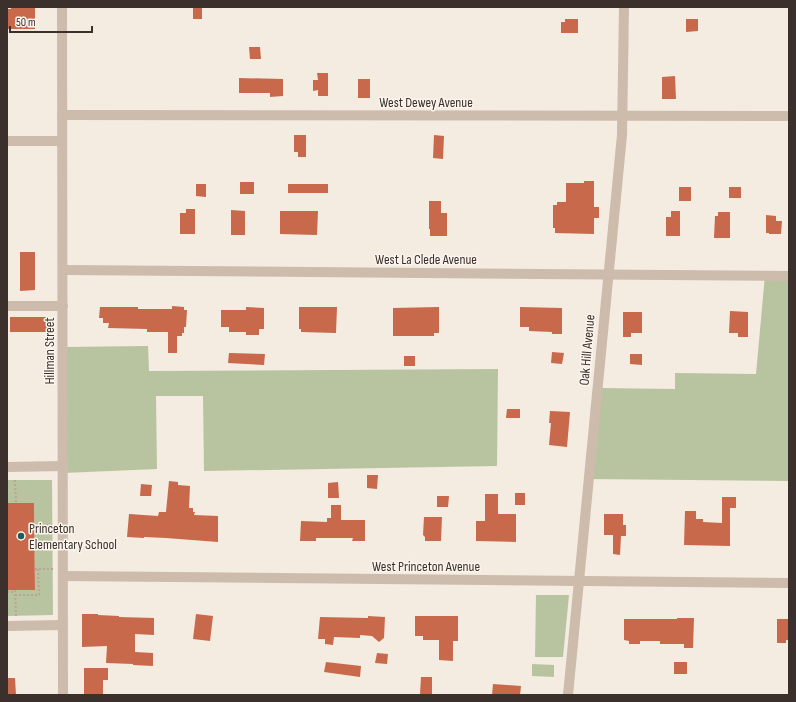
<svg xmlns="http://www.w3.org/2000/svg" width="796" height="702" font-family="'Sofia Sans Condensed',sans-serif">
  <style>
    .green { fill: #b8c4a0 }
    .building { fill: #c8694b }
    .lines { fill: none; stroke-linecap: round; stroke-linejoin: round }
    .path { stroke: #b9a596; stroke-width: 2; stroke-dasharray: 2 2; stroke-linecap: butt }
    .minor { stroke: #cdbbac; stroke-width: 10 }
    .tertiary { stroke: #cdbbac; stroke-width: 10 }
    .poi-dot { fill: #1f5a5e; stroke: #fbf5ee; stroke-width: 1.5 }
    .labels { text-anchor: middle; dominant-baseline: central; stroke-width: 3; stroke-linejoin: round; paint-order: stroke }
    .street-label { font-size: 14px; fill: #3b302b; stroke: #fbf5ee }
    .poi-label { font-size: 14px; fill: #3b302b; stroke: #fbf5ee; text-anchor: start }
  </style>
  <rect width="100%" height="100%" fill="#f4ebe1"/>
  <path class="green" d="M765,275l24,1v205l-200,-2 8,-91 78,1v-16l81,1z
    M148,346l1,25 349,-2 -1,97 -293,5 -1,-75h-47l1,73 -94,4v-126z
    M7,480h45l1,135 -46,1v-26l28,-1 -1,-86h-27z
    M536,595h33l-6,62h-28z
    M532,664l22,1v12l-22,-1z"/>
  <path class="building" d="M11,7h24v22h-28v-20h4z
    M193,8h9v11h-9z
    M565,19h13v14h-17v-11h4z
    M686,19h12v12l-12,1z
    M249,47h11l1,12h-11z
    M317,73h11v23h-10v-6l-5,1v-11h5z
    M675,76l1,23h-14v-22z
    M239,78l44,1v17l-13,1v-4h-31z
    M358,79h12v19h-12z
    M294,135h12v22h-8v-5h-4z
    M434,135l10,1 -1,23 -10,-1z
    M584,181h10v26h5v11h-5v16l-39,-1v-5h-2v-23h4v-3h9v-19h18z
    M240,182h14v12h-14z
    M196,184h10v13l-10,-1z
    M288,184h40v9h-40z
    M679,187h12v14h-12z
    M729,187h12v11h-12z
    M429,201h12v12h6v23h-17v-7h-1z
    M186,209h9v25h-15v-21h6z
    M231,210l14,1v24h-14z
    M280,211h38l-1,24 -37,-1z
    M671,211h9v25h-14v-19h5z
    M718,212h12v26h-16l1,-22h3z
    M766,215l10,1v5h6l-1,13h-12v-1h-3z
    M20,252h15v38l-15,1z
    M172,306l12,1v3h3l-1,17h-2v6h-2v3h-5v17h-9v-21h-21v-3l-39,-1 1,-5h-6v-5h-4l1,-11h38v2h34z
    M246,307l18,1v21h-5v6h-13v-3h-17v-5h-8v-17h25z
    M299,307h38l-1,26 -35,-1v-3h-2z
    M439,307v26h-5v3h-41v-28z
    M520,307l42,1v26h-10v-2l-23,-1v-4h-9z
    M730,311l18,1v25h-10v-4h-9z
    M623,312h19v21h-11v4h-8z
    M10,317h38v15h-38z
    M552,352l12,1 -2,11 -11,-1z
    M229,353l36,1 -1,11 -36,-2z
    M630,354h12v11l-12,-1z
    M404,356h11v10h-11z
    M507,409h13v9h-14z
    M550,411l20,1 -3,35 -18,-2 2,-22h-2z
    M367,475h11l-1,14 -10,-1z
    M169,481l9,1v3l12,1 -1,22h4v4h2l-1,3 24,1v26l-52,-4 -22,-1v1l-17,-1 2,-23 29,2 1,-4h7z
    M338,482l1,16h-11v-15z
    M141,484l11,1 -1,11h-11z
    M515,493h10v12h-10z
    M485,494h13v20h18v28l-40,-1v-20h9z
    M437,496h12l-1,11h-11z
    M722,497h14v11h-6v38l-46,-1 1,-34h11v8h7v3l19,1z
    M7,503h27l1,87h-28z
    M331,505h10v15h24v21h-13l1,-3h-37v3h-16l1,-20 26,1v-4h4z
    M604,514h19v11h3v11h-5l-1,19 -7,-1v-19h-9z
    M424,517h18l-1,24h-16v-4l-2,-2z
    M82,614h16v1l21,1v1l35,1v17l-19,-1v18l18,1v13l-20,-1v-1l-27,-1 1,-17 -25,1z
    M196,614l17,2 -3,25 -17,-2z
    M368,616l17,1 -1,21 -5,4 -7,-6 -12,-1v3l-26,-1 -1,8 -8,-1v-5h-7l2,-22 48,1z
    M415,616h43v25h-5v20l-14,-1v-20h-16v-4h-8z
    M677,618h17l-1,30h-9v-4h-24v-3h-20v3h-11v-3l-5,-1v-21h53z
    M777,619h12v21h-3v3h-9z
    M377,653l11,1 -1,10 -12,-1z
    M326,662l35,4 -1,11 -36,-5z
    M674,662h13v12h-13z
    M84,668h24v12h-5v15h-19z
    M421,677h11v17h-12z
    M7,678h8l1,17h-9z
    M493,684l28,2 -1,9h-28z"/>
  <g class="lines">
    <path class="path" d="M15,480l1,23
      M34,525h19
      M35,547h18
      M35,569h18
      M15,590l1,26
      M7,592h8
      M15,595h24l-1,-26"/>
    <path class="minor" d="M62,115l727,1
      M7,141h55
      M63,270l726,6
      M7,306h56
      M7,467l56,-1
      M63,576l726,7
      M7,626l56,-1"/>
    <path class="tertiary" d="M62,7l1,688
      M568,695l54,-560 2,-128"/>
  </g>
  <circle class="poi-dot" cx="21" cy="536" r="4"/>
  <g class="labels">
    <g class="street-label">
      <text x="426" y="102">West Dewey Avenue</text>
      <text x="426" y="259">West La Clede Avenue</text>
      <text transform="translate(587 350) rotate(-85)">Oak Hill Avenue</text>
      <text transform="translate(49 351) rotate(-90)">Hillman Street</text>
      <text x="426" y="566">West Princeton Avenue</text>
    </g>
    <g class="poi-label">
      <text x="29" y="528">Princeton<tspan x="29" dy="16">Elementary School</tspan></text>
    </g>
  </g>
  <rect width="796" height="702" fill="none" stroke="#3b302b" stroke-width="16"/>
  <path d="M10 26v6h82v-6" fill="none" stroke="#3b302b" stroke-width="2"/>
  <text x="16" y="26" font-size="12" fill="#3b302b" stroke="#fbf5ee" stroke-width="3" paint-order="stroke">50 m</text>
</svg>
